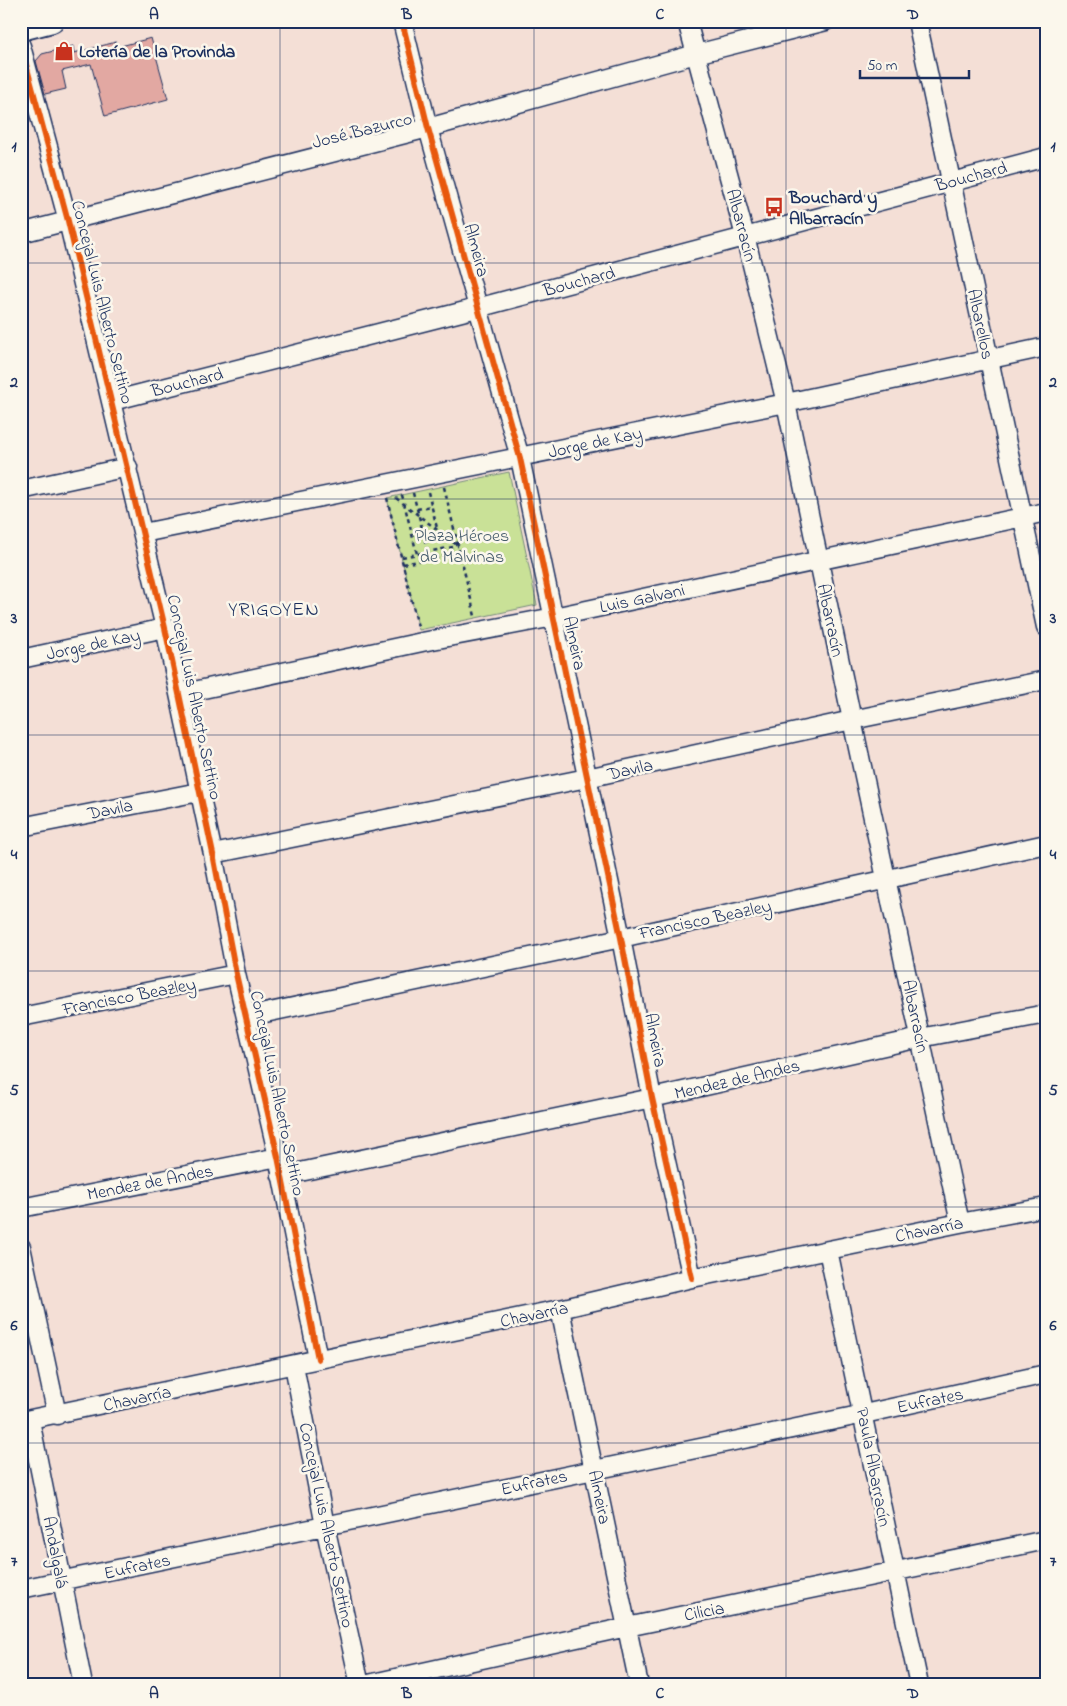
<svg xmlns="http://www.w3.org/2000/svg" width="1067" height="1706" viewBox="0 0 1067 1706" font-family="'Indie Flower',sans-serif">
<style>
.green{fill:#c9e197;stroke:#72887a}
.building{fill:#e2a8a2;stroke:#1b2f5e}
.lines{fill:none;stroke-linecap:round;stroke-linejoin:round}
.minor-casing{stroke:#1b2f5e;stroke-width:21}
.major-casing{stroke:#1b2f5e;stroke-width:26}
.path{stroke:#1b2f5e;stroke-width:2.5;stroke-dasharray:4 4;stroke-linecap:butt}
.minor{stroke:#fbf7ec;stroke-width:18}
.major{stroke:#fbf7ec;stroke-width:22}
.cycleway-casing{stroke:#fbf7ec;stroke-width:9}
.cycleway{stroke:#e8590c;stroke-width:6}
.grid{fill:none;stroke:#1b2f5e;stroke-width:1;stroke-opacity:0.55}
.labels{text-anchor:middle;stroke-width:5;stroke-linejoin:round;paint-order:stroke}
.poi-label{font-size:18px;font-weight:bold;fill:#1b2f5e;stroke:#fbf7ec;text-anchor:start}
.street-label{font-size:18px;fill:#1b2f5e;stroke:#fbf7ec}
.park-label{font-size:18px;fill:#465c6c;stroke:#fbf7ec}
.quarter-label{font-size:20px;letter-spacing:1px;fill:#1b2f5e;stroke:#fbf7ec}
.neatline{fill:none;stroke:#1b2f5e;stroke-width:2}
.grid-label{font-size:16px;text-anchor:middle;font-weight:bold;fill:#1b2f5e}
</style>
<rect width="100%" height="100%" fill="#f4dfd6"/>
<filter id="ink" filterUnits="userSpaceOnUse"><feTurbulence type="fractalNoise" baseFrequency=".02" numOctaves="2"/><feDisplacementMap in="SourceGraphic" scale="10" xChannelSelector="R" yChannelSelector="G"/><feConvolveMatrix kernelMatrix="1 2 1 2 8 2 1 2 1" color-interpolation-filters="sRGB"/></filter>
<g filter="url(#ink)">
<path class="green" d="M509 472 537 605 419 630 387 498Z"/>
<path class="building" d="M151 38 168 99 105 116 91 64 62 71 66 89 45 94 36 61 42 54 73 46 74 53 116 42 117 47Z"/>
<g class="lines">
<defs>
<path id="minor" d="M402 21 428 128 520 458 621 938 652 1098 692 1278
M687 21 745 236 786 403 852 720 960 1223
M917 21 1046 627
M21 46 68 221 165 628 213 854 236 974 278 1157 318 1359
M21 233 428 128 696 54 826 21
M112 401 477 308 1046 157
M21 490 128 467
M143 533 786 403 1046 347
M21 659 165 628
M180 694 422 642 554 617 1046 512
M21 827 199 792
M213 854 587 778 852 720 1046 680
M21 1017 236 974
M246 1017 621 938 1046 844
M281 1176 652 1098 920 1038 1046 1014
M21 1208 278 1157
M21 1247 57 1415
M828 1250 919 1685
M560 1309 639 1685
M294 1365 325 1526 360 1685
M30 1420 83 1685
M21 1421 560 1309 692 1278 960 1223 1046 1207
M21 1589 864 1414 1046 1374
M364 1685 627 1627 1046 1540"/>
<path id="major" d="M21 29 52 21"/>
</defs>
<use href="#minor" class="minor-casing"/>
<use href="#major" class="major-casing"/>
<path class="path" d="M444 487 475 616
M428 492 437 528
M413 493 428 552
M402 495 417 554
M387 498 418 627
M396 498 457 545
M417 509 431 506
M402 557 458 546
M403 564 460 553"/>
<use href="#minor" class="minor"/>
<use href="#major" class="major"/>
<defs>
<path id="cycleway" d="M402 21 428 128 520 458 621 938 652 1098 692 1278
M21 46 68 221 165 628 213 854 236 974 278 1157 318 1359"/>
</defs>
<use href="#cycleway" class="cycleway-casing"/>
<use href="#cycleway" class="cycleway"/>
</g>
</g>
<path class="grid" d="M280 21V1685M534 21V1685M786 21V1685M21 263H1046M21 499H1046M21 735H1046M21 971H1046M21 1207H1046M21 1443H1046"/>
<defs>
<symbol id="shop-bare" viewBox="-9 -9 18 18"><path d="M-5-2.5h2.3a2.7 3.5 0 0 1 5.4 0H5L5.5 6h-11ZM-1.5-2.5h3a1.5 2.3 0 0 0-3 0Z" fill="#c8321e" stroke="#fbf7ec" stroke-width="2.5" paint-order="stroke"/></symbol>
<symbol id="bus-bare" viewBox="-9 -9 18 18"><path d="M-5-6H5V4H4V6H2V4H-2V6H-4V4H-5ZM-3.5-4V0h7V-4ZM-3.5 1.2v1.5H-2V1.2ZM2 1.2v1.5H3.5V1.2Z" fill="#c8321e" stroke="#fbf7ec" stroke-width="2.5" paint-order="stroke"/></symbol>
</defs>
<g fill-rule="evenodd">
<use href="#shop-bare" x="50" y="37" width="28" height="28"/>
<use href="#bus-bare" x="760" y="193" width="28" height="28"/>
</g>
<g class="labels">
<g class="poi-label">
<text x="79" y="57">Lotería de la Provinda</text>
<text x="789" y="203">Bouchard y<tspan x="789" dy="21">Albarracín</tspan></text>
</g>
<g class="street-label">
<text transform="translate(362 130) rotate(-14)" y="6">José Bazurco</text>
<text transform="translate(971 176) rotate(-15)" y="6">Bouchard</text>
<text transform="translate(742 225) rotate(75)" y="6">Albarracín</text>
<text transform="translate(477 250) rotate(75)" y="6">Almeira</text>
<text transform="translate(579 281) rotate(-15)" y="6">Bouchard</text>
<text transform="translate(103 302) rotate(76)" y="6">Concejal Luis Alberto Settino</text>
<text transform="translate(981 324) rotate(78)" y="6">Albarellos</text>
<text transform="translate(187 382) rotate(-14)" y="6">Bouchard</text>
<text transform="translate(595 442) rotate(-12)" y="6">Jorge de Kay</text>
<text transform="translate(642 598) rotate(-12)" y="6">Luis Galvani</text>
<text transform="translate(831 620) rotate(78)" y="6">Albarracín</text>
<text transform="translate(575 643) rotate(78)" y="6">Almeira</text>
<text transform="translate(93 644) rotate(-12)" y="6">Jorge de Kay</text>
<text transform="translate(195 697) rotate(78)" y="6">Concejal Luis Alberto Settino</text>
<text transform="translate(630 769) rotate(-13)" y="6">Davila</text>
<text transform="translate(110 809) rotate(-11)" y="6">Davila</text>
<text transform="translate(705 919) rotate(-12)" y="6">Francisco Beazley</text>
<text transform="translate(129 996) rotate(-11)" y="6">Francisco Beazley</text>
<text transform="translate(916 1016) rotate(78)" y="6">Albarracín</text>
<text transform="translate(656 1040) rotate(79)" y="6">Almeira</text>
<text transform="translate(737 1079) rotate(-13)" y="6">Mendez de Andes</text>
<text transform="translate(278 1093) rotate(78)" y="6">Concejal Luis Alberto Settino</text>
<text transform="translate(150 1182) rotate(-11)" y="6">Mendez de Andes</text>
<text transform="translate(929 1229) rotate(-12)" y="6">Chavarría</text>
<text transform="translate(534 1314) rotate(-12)" y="6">Chavarría</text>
<text transform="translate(137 1398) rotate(-12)" y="6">Chavarría</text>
<text transform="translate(930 1400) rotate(-12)" y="6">Eufrates</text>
<text transform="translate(874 1467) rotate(79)" y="6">Paula Albarracín</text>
<text transform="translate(534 1482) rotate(-12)" y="6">Eufrates</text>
<text transform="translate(600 1497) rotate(78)" y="6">Almeira</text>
<text transform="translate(327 1525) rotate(78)" y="6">Concejal Luis Alberto Settino</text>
<text transform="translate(56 1552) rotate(79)" y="6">Andalgalá</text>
<text transform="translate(137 1566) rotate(-12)" y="6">Eufrates</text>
<text transform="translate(704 1611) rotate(-11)" y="6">Cilicia</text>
</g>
<g class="park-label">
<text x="462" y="541">Plaza Héroes<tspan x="462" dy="21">de Malvinas</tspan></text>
</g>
<g class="quarter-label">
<text x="274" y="615">YRIGOYEN</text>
</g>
</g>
<rect width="1067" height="1706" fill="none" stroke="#fbf7ec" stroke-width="55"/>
<path d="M860 70v8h109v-8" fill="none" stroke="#1b2f5e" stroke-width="2.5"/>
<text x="867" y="70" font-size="15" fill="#1b2f5e" stroke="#fbf7ec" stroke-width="4" paint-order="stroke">50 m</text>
<rect x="28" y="28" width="1012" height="1650" class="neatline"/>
<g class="grid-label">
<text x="154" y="19">A</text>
<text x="407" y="19">B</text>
<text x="660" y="19">C</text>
<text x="913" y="19">D</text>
<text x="14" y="151">1</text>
<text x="1053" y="151">1</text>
<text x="14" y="387">2</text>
<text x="1053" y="387">2</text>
<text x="14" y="623">3</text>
<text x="1053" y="623">3</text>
<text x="14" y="859">4</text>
<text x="1053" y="859">4</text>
<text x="14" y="1095">5</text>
<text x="1053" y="1095">5</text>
<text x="14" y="1330">6</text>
<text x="1053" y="1330">6</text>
<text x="14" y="1566">7</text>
<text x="1053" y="1566">7</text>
<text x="154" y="1698">A</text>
<text x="407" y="1698">B</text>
<text x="660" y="1698">C</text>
<text x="913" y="1698">D</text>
</g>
</svg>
